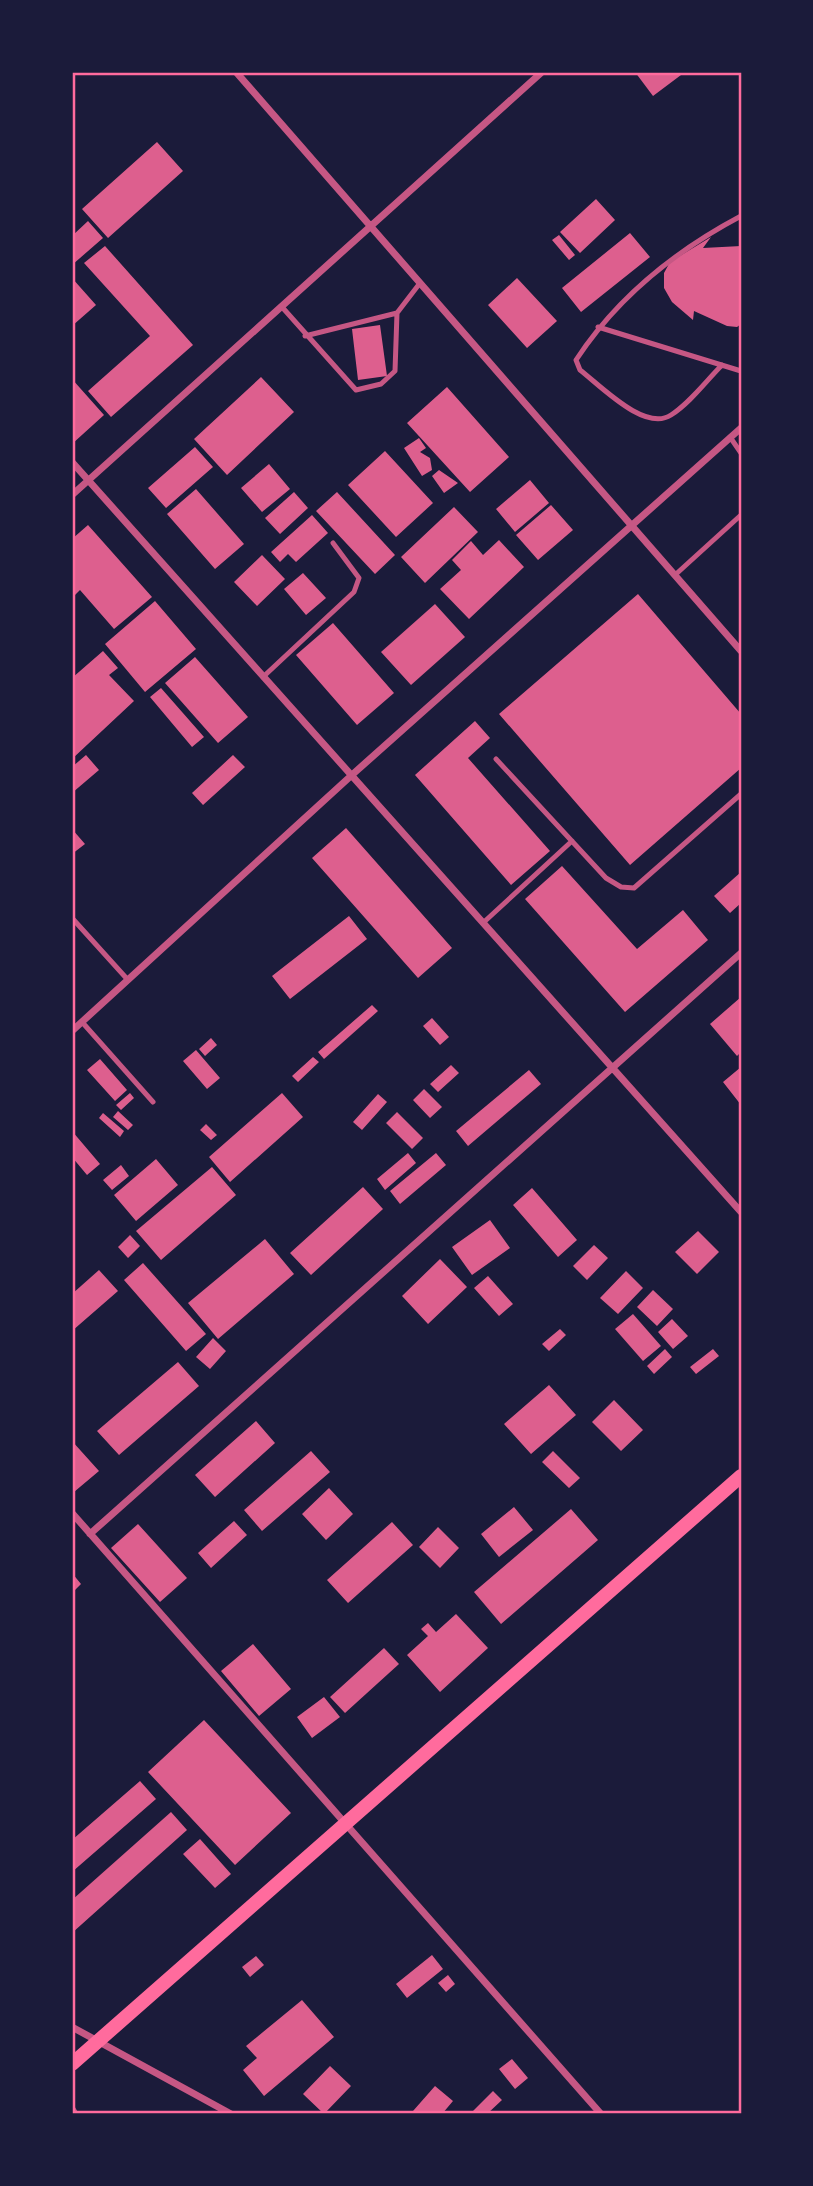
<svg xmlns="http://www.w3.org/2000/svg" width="813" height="2186" viewBox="0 0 813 2186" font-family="'Varela Round',sans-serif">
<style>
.building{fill:#dd5f8e}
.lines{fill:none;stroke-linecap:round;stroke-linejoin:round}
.service{stroke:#c65784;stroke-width:5}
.minor{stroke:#c65784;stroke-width:7}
.secondary{stroke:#ff6b9d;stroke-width:14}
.neatline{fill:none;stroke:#ff6b9d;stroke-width:2.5}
</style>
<rect width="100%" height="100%" fill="#1b1b3a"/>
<path class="building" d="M635 72H685L653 96Z
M157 142 183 171 108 238 82 209Z
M596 199 615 220 580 253 560 232Z
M88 221 103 238 72 265V236Z
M630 233 650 257 581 312 562 288Z
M559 235 575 255 569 260 552 240Z
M711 237 703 248 741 246V324L737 327 727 326 694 311 693 320 672 302 664 288V273L670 262Z
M105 246 193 345 111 417 88 391 150 336 84 263Z
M72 278 96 305 72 326Z
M517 278 557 321 527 348 488 305Z
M380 325 387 376 358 380 352 329Z
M261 377 294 412 227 475 194 439Z
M72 379 104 415 72 444Z
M447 387 509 457 470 492 407 423Z
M419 438 426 448 420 452 430 458 432 470 422 476 404 448Z
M195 447 213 467 166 508 148 488Z
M385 451 433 503 396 537 348 485Z
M269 464 290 489 262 512 241 488Z
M439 470 458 483 444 493 432 476Z
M530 480 549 503 515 532 496 509Z
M196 489 244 544 215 569 167 514Z
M294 492 308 508 280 534 265 518Z
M337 492 395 555 375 574 316 511Z
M551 505 573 530 538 560 516 535Z
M454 507 478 532 425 583 401 557Z
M312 515 328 533 296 562 288 554 280 562 271 552Z
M88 525 152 597 114 629 80 590 72 598V539Z
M499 540 524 567 469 619 440 589 461 570 452 560 471 541 483 555Z
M262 555 285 579 257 606 234 582Z
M303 573 326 598 306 615 284 589Z
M638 594 741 714V768L630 865 499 714Z
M155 601 196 649 145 692 105 644Z
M435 604 465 637 411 685 381 652Z
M333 623 394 693 357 725 296 655Z
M103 651 118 668 109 675 134 701 72 759V678Z
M195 657 248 717 218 743 165 683Z
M161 688 204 737 192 747 150 697Z
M475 721 490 738 468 758 550 851 511 885 415 775Z
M86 755 99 770 72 793V767Z
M233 755 245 767 203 805 192 793Z
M346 828 452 948 418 978 312 858Z
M72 829 85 844 72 854Z
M562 866 637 949 683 910 708 940 625 1012 525 899Z
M741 872V903L730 913 714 896Z
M349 916 367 939 290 999 272 976Z
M741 997V1052L737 1056 710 1024Z
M372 1005 378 1011 324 1059 318 1052Z
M432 1018 449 1037 440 1045 423 1026Z
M211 1038 217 1045 205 1056 199 1049Z
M196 1050 220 1078 207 1089 183 1061Z
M313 1057 319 1062 298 1082 292 1076Z
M100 1059 127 1090 115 1101 87 1070Z
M451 1065 459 1073 438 1092 430 1084Z
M741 1067V1105L723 1082Z
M529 1070 541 1084 468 1146 456 1131Z
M424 1089 442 1107 430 1118 413 1100Z
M130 1093 134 1098 121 1110 116 1105Z
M282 1093 303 1117 230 1182 209 1157Z
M378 1094 387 1102 362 1130 353 1122Z
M118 1111 133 1125 128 1130 113 1117Z
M397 1112 423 1138 412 1149 386 1123Z
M103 1113 124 1131 120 1137 99 1118Z
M206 1124 217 1135 211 1140 200 1130Z
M72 1131 100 1164 87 1175 72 1157Z
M408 1153 416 1163 385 1190 377 1179Z
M436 1153 446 1165 400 1204 390 1191Z
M156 1159 178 1185 136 1221 114 1195Z
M121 1165 129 1176 112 1190 103 1180Z
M212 1167 236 1195 161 1260 136 1231Z
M363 1187 383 1209 311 1275 290 1253Z
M532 1188 577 1240 558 1257 513 1205Z
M490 1220 510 1248 472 1275 452 1247Z
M698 1231 719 1252 697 1274 675 1252Z
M130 1235 140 1246 128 1258 118 1247Z
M265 1239 294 1274 218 1339 188 1303Z
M594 1245 608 1258 587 1280 573 1266Z
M440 1259 467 1287 428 1324 402 1296Z
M143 1263 206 1334 186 1351 124 1280Z
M99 1270 118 1291 72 1331V1294Z
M626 1271 643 1288 618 1314 600 1298Z
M488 1276 513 1304 499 1316 474 1288Z
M653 1290 673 1309 657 1326 637 1307Z
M633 1314 661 1346 643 1361 615 1329Z
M672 1319 688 1336 673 1349 658 1332Z
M560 1329 566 1335 549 1351 542 1344Z
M213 1338 226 1351 210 1369 196 1357Z
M665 1349 672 1357 654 1374 647 1366Z
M713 1349 719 1356 696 1374 690 1367Z
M178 1362 199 1386 119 1455 97 1431Z
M549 1385 576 1415 531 1454 504 1424Z
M614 1400 643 1430 621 1451 592 1422Z
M256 1421 275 1443 215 1497 195 1475Z
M72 1441 99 1471 74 1492 72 1489Z
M311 1451 330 1472 262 1531 244 1510Z
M553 1451 580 1478 569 1488 542 1462Z
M329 1488 353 1514 326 1540 302 1514Z
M514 1507 533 1530 499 1557 481 1534Z
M571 1509 598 1540 501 1624 474 1592Z
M234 1521 247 1535 211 1568 198 1553Z
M392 1522 413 1545 348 1603 327 1580Z
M138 1524 187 1578 160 1602 111 1548Z
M438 1527 459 1548 440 1568 419 1547Z
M72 1573 81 1584 72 1593Z
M456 1614 488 1648 440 1692 407 1655 428 1636 421 1629 428 1623 436 1632Z
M253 1644 291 1689 259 1716 221 1671Z
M384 1648 399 1664 345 1713 330 1697Z
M324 1697 340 1717 312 1738 297 1717Z
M204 1720 291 1813 235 1865 148 1772Z
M140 1781 156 1799 72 1872V1840Z
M171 1812 187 1830 72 1933V1900Z
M200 1839 231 1874 215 1888 183 1854Z
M432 1955 443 1969 407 1998 396 1984Z
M256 1956 264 1965 250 1977 242 1967Z
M448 1975 455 1984 446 1992 438 1983Z
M302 2000 334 2037 264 2096 243 2070 257 2058 246 2046Z
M512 2059 528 2078 515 2089 499 2069Z
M330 2066 351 2086 324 2114 303 2094Z
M435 2086 453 2101 442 2114H417L413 2111Z
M493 2091 502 2100 487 2114H470Z"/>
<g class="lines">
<path class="service" d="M282 307 356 390 381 384 395 371 397 313 420 283
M598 327 741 371
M305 336 397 313
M722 365C706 381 690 403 671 415 645 432 602 387 580 370L576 360C618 296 675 251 741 216
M730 437 741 453
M675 575 741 515
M263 677 354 592 359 578 333 543
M496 759 606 878 621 887 634 888 741 794
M72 918 128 980
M484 922 572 841
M82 1022 153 1102"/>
<path class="minor" d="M236 72 741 651
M72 462 741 1212
M72 495 542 72
M72 1031 353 774 741 428
M72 1513 601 2114
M90 1534 741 953
M72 2027 231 2114
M72 2109 75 2114"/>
<path class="secondary" d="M72 2064 741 1476"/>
</g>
<rect width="813" height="2186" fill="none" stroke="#1b1b3a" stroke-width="147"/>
<rect x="74" y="74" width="666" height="2038" class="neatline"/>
</svg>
